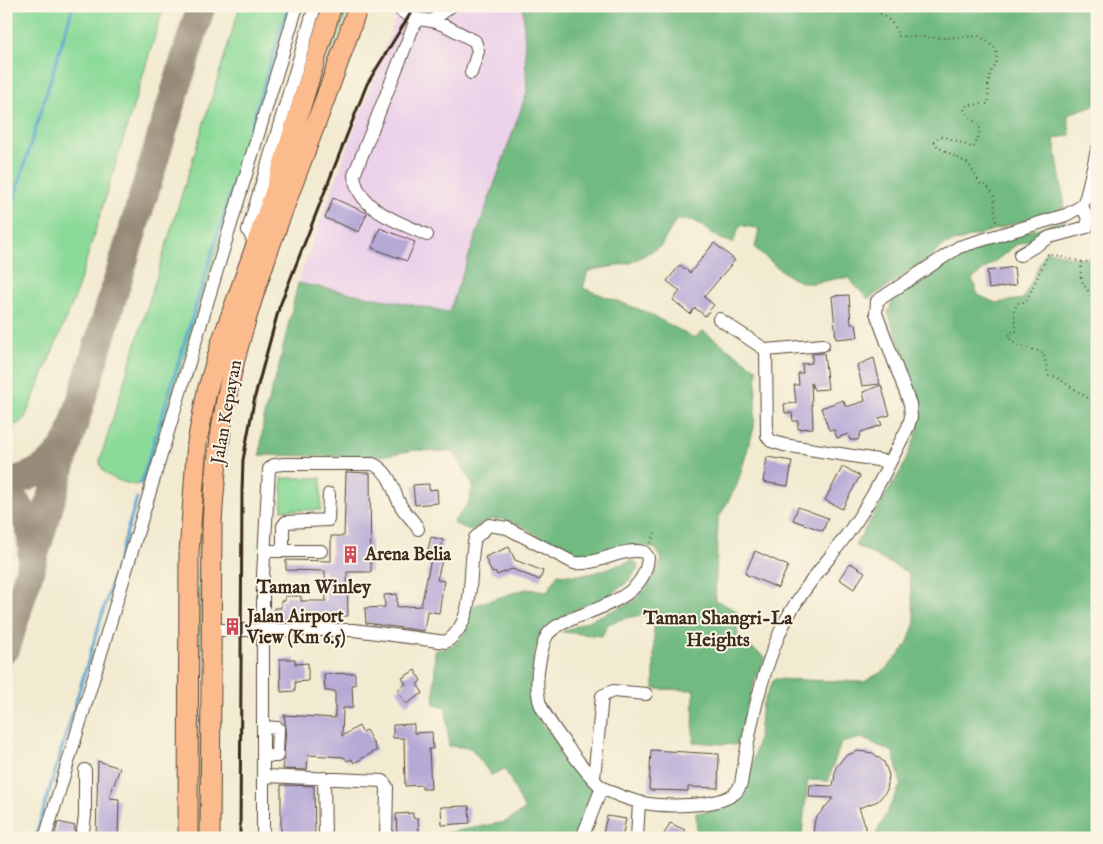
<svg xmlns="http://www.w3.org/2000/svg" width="1103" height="844" viewBox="0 0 1103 844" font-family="'IM FELL English',serif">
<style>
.built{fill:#ecd1ea}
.green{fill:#8cda99;stroke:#64825c}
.forest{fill:#71ba81;stroke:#567250}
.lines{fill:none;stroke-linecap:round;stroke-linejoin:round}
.stream{stroke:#58a4d1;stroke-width:3}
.taxiway{stroke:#968a78;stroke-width:29}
.building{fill:#b5a9d6}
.minor-casing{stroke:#564739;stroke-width:14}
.highway-casing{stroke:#564739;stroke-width:21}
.path{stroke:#564739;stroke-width:2;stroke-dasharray:1 4;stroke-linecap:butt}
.minor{stroke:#fff;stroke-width:12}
.highway{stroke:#fbbb8d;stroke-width:19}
.rail{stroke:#3b2a1e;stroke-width:3}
.labels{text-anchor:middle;stroke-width:4;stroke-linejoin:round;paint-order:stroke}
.street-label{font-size:18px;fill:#3b2a1e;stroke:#fcf5e5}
.poi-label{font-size:18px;font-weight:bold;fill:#3b2a1e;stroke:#fcf5e5;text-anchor:start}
.neighbourhood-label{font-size:19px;font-weight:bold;fill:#3b2a1e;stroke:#fcf5e5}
</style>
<rect width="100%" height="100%" fill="#fcf5e5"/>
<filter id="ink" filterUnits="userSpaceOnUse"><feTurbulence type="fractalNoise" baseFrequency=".02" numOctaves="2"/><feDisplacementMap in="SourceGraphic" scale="10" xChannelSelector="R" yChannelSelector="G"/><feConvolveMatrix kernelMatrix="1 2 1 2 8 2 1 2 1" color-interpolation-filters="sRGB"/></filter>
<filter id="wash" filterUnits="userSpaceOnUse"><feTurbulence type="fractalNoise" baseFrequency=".0096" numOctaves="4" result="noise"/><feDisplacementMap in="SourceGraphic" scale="20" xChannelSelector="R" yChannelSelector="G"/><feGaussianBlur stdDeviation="1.12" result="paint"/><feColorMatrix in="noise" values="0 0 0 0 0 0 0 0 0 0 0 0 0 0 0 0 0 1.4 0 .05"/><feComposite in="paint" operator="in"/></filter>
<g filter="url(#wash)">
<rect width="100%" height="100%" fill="#f2ebd1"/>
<path class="built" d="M400 6H523L527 92 449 313 298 283Z"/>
<path class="green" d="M6 6H164L75 297 24 420 6 431Z
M240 6H292L146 481 135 485C122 482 100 477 100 460Z
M343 6H349L311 113Z
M222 373 206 469 201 548 202 838H198C199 776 200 714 199 652 198 558 195 464 222 373Z
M282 478H321V510H282Z"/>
<path class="forest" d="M523 6H1097V104L1068 114 1070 135 1054 139 1065 208 944 245 922 264 868 299 848 278C835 277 815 285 806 283 786 279 770 260 755 248L759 229 740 225 733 243 721 239 693 220H676L661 246 630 263 588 271 583 288 646 312 694 338 703 331 757 369 754 428 737 485 718 519 715 600 737 611 738 639 765 657 755 680 736 745 693 742 694 690 654 689V616C637 614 624 618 608 624L602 636 562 632 633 602 648 586 662 560 656 549C625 537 601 562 570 553 536 543 506 498 472 531L453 523 469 502 473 485 454 452 415 450 375 457 260 455 264 415 278 370 298 283 449 312 527 92Z
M1097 180V249L1090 207Z
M1065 220 1067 228 1016 245 972 279 978 295 996 303 1023 299 1046 251 1082 259 1097 257V838H874L901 784 893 752 861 738 841 743 828 781 808 780 802 832 805 838H697L696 813 724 808 741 799 749 781 759 734 762 705 774 679 864 682 885 670 907 645 915 622 909 573 855 545 902 469 917 433 920 411 915 388 888 313 893 300 929 276 950 258 964 251Z
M633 561 637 563 638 568C607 619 537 594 532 671 530 688 529 704 538 719L594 787 575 838H440V834L505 822 525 810 505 769 491 775 471 748 449 746 446 707 434 704 435 650C462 649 468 629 472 606L526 589 548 591 558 574C593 579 601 568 633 561Z"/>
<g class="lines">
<path class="stream" d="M6 225 73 6
M141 484 288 6
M35 838 137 498"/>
<path class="taxiway" d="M6 482C31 478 53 467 65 445
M6 492C24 509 34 529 32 554
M6 648 201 6"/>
</g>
<g id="blocks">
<path class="building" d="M333 198 367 213 359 232 325 218Z
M380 228 415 242 407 261 372 248Z
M714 243 735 260 704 297 714 305 705 316 695 308 690 314 673 300 680 291 667 281 680 265 690 273Z
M1014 267 1016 285 989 289 987 271Z
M849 295 851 324H856L858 337 836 339 832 296Z
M824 353 828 389 814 390 811 383 813 428 798 429V421H793L792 413H785L784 404 796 403 794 385H799L798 373H803L802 364 812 363V354Z
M874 358 880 384 862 386 857 365Z
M881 385 890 415 879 418 882 425 861 432 858 440H850L848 434 837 438 834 430H829L821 408 843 400 846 407 865 401 863 392Z
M767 457 792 461 788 486 763 482Z
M843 466 860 476 842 509 825 500Z
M346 472 370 473 371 572H347L348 616 313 617V622H275L274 608H281V601H285V596H301V601H326L325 571 286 570V560L331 561V536H344Z
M429 484V490L437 489 438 503 415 505 413 485Z
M798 507 828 518 823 531 793 520Z
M431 537 443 540 439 559 442 560 437 580 444 581 439 613 427 611 424 631 366 623 365 608 385 607 384 595 397 594V607L421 606 432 554 427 553Z
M509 547 515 560 543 571 540 580 512 569 497 575 496 572 492 573 485 557Z
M755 551 788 566 778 588 745 574Z
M850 563 865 572 854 589 839 579Z
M280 659H295V664L308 663V681L295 682V691L281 692Z
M415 670 421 681 417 684 423 693 406 704 397 690 406 684 402 678Z
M355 673V685H352L353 708H343L342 736 359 726 362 732 366 730 377 750 354 763 352 759 347 761 344 757 308 755 307 770 283 769 286 728 284 715 335 718V691H325L324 674Z
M414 724V733L432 732 433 749H429L431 789H422V785L405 786 404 738H393V725Z
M651 750 719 754 718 788 688 787V791L649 790Z
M858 751 873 753 884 762 889 775 887 790 878 801 859 808 866 827 864 838H815L813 833 815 819 833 798 809 797 810 785 833 786 836 767 845 756Z
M98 761 120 768 109 798 119 799 118 838H96Z
M281 785 314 786 315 838H281Z
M469 806 470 823 442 825 441 807Z
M413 813V818H418L419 833 397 834 396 814Z
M607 816 626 819 622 838H602Z
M58 822 75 826 74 838H54Z
M670 823 685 830 681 838H662Z"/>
</g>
</g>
<g filter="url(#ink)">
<use href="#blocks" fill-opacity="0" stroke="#564739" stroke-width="1"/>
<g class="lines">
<defs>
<path id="minor" d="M396 6C411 20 414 18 432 21 446 24 462 35 475 41L478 51 471 73
M416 20 354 175C358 211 400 222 427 235
M432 21 451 6
M255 244 248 230 315 6
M1020 255 1050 237 1087 227 1088 219 1082 206
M719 319 766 350
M823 345 766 350 767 436 771 441 784 445 890 462
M264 551H321
M283 551V526L286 522 328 520 329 494
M212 630H354L446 642C478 621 467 571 475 538L489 525 507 528 574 563C597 566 623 546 644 552L648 557C646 595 604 606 574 618 565 622 554 626 548 634 543 641 542 650 540 659 537 673 536 686 539 700 541 714 591 781 603 788 614 794 627 799 639 802 660 807 718 808 735 793 738 791 739 787 741 784 749 730 759 680 781 630 798 593 825 565 848 533 872 501 890 462 908 427L911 417 910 404 876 313 877 301 959 247 1066 215 1082 206 1086 197 1097 150
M263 727 278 728 277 756H264
M264 776 383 781 387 787 386 838
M324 778 325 838
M594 778 602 696 613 691 646 694
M45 838 297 6
M82 838 85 816V770
M263 838V575L269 469 274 465 284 464H373C392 473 392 490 401 506 406 515 414 520 418 529
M582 838 602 787
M637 838 639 802"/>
<path id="highway" d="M188 838 189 553 197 442 207 391 222 340 274 194 332 6
M210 838 212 523C215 472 220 422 232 372 262 247 318 129 358 6"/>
</defs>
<use href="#minor" class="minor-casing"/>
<use href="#highway" class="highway-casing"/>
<path class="path" d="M867 6C880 14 895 20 898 36L944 38 980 36 996 49C999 68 991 65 989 80 987 87 990 96 988 104L968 105 964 109 969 117 980 125 979 136 973 148 955 140 940 136 934 142 938 147 969 164 981 185H986L994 195 996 224
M1097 261 1083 262 1048 254 1026 302 1017 303 1014 311 1016 332H1010L1009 338 1015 344 1044 353 1048 375 1056 377 1097 404
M1082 262C1078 279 1083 288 1097 298
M651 543 655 533"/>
<use href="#minor" class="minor"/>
<use href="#highway" class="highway"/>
<path class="rail" d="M240 838 242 491 243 460 255 396 279 308 367 84 415 6"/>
</g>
</g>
<defs>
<symbol id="building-bare" viewBox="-9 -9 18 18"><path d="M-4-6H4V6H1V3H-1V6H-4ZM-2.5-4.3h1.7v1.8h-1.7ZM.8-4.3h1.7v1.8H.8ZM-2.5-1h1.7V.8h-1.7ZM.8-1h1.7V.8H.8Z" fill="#d1495b" stroke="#fcf5e5" stroke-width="2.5" paint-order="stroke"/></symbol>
</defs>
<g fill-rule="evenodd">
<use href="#building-bare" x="338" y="542" width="25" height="25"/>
<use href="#building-bare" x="220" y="614" width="25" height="25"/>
</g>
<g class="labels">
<g class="street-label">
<text transform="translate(226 412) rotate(-80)" y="6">Jalan Kepayan</text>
</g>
<g class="poi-label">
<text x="365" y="560">Arena Belia</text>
<text x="247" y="622">Jalan Airport<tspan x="247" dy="21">View (Km 6.5)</tspan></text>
</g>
<g class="neighbourhood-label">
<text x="314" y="593">Taman Winley</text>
<text x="718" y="624">Taman Shangri-La<tspan x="718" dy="22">Heights</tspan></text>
</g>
</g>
<rect width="1103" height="844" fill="none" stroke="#fcf5e5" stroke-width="25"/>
</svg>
